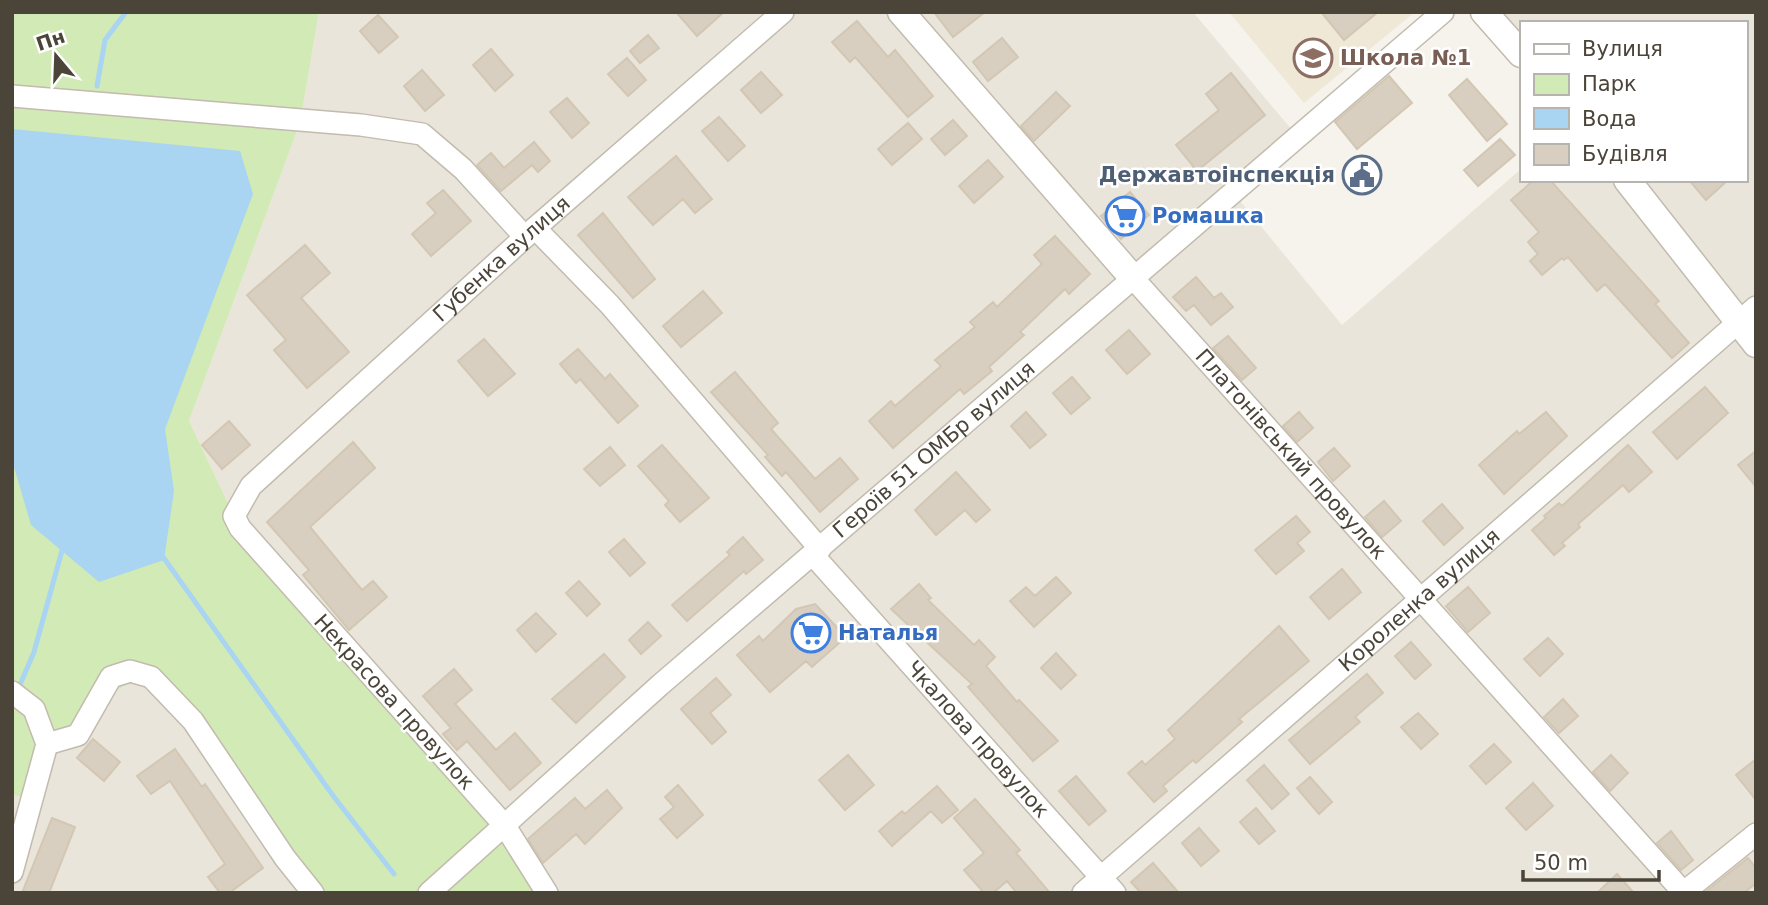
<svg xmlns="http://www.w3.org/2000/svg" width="1768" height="905" viewBox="0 0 1768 905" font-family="'DejaVu Sans',sans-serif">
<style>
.residential{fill:#eae5da}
.education{fill:#efe8d6}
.green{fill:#d2eab5}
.water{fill:#a9d4f2}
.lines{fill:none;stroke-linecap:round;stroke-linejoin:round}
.stream{stroke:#a9d4f2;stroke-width:5}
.building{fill:#d8cfc1;stroke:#d3c7b4;stroke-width:2}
.minor-casing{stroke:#c2bbae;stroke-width:24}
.tertiary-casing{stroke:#c2bbae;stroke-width:29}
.minor{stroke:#fff;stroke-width:21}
.tertiary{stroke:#fff;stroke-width:26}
.labels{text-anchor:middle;stroke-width:5;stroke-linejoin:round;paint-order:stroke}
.education-label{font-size:21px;font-weight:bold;fill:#785e54;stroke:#fff;text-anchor:start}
.service-label{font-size:21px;font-weight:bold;fill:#4e5e75;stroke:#fff;text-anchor:end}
.shop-label{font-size:21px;font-weight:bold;fill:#366cbe;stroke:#fff;text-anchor:start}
.street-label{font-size:21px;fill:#4b4439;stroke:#fff}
</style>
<rect width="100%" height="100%" fill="#f6f3ec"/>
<path class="residential" d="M319 12H1193L1297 136 1232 191 1342 325 1521 169V180H1745V23H1521V54L1484 12H1756V893H547L234 516 189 421 300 123Z
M146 669 318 893H12V795L33 798 47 744Z"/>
<path class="education" d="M1229 12H1415L1304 103Z"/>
<path class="green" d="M12 12H319L300 123 189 421 234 516 547 893H318L146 669 47 744 33 799 12 795Z"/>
<path class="water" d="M12 129 240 151 253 194 165 429 174 491 164 560 99 582 31 525 12 460Z"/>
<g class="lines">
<path class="stream" d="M97 86 105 40 126 12
M161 554 334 797 394 874
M19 687 34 652 63 547"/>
</g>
<path class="building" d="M676 12H724L697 36Z
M934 12H985L953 37Z
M1321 12H1378L1344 40Z
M378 15 398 37 379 53 360 31Z
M857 21 888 57 895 50 933 96 908 117 855 57 850 62 832 42Z
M648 35 659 48 640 63 630 51Z
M1002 38 1018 57 988 81 973 62Z
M491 49 513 75 495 91 473 65Z
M627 58 646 80 628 96 608 74Z
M422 70 444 95 425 111 404 86Z
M761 72 782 95 761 113 741 90Z
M1231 73 1265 115 1197 171 1176 145 1219 110 1206 94Z
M1389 76 1412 103 1357 149 1335 122Z
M1467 79 1507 124 1487 141 1449 95Z
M1056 92 1070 106 1034 141 1021 126Z
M567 98 589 123 572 138 550 112Z
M719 117 745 146 728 161 702 131Z
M953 120 967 136 945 155 931 139Z
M908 123 922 139 892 165 878 149Z
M1500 139 1515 155 1478 186 1464 170Z
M534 142 550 161 538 172 532 165 501 191 477 165 491 153 504 168Z
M676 156 712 199 695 213 683 199 653 225 628 197Z
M988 160 1003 177 974 203 959 186Z
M1534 180H1550L1659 301 1655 304 1689 343 1672 358 1605 284 1597 291 1568 257 1564 260 1562 258 1542 275 1530 261 1538 254 1528 242 1539 232 1511 200Z
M1689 180H1728L1706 200Z
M443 190 471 221 431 256 412 234 436 213 427 203Z
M1130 192 1149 215 1121 239 1101 216Z
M603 213 655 279 633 298 578 235Z
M1055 236 1090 274 1069 294 1065 289 1020 332 1024 335 989 367 992 371 964 394 960 389 893 448 869 421 891 401 895 406 941 366 935 360 975 327 970 322 993 302 997 307 1042 264 1034 255Z
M305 245 330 273 301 298 349 352 307 388 274 350 286 340 247 295Z
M1196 277 1214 298 1221 293 1233 307 1211 325 1194 305 1186 311 1173 297Z
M703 291 722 313 681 347 663 326Z
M1129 330 1150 354 1127 374 1106 350Z
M1228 336 1256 368 1242 380 1213 348Z
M484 339 515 374 488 396 458 361Z
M578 349 605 379 610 374 638 406 618 423 580 379 576 383 560 364Z
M735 372 778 423 771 429 815 479 840 458 858 479 820 512 786 472 782 476 765 457 768 455 711 392Z
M1072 377 1090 398 1071 414 1053 393Z
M1705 387 1728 413 1677 459 1653 432Z
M1026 412 1046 435 1030 448 1011 426Z
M1299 412 1313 428 1297 442 1283 426Z
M1546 412 1567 436 1504 494 1479 465 1517 431 1519 434Z
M229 421 250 445 222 469 202 445Z
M353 442 375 468 310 527 362 590 373 581 387 597 349 630 303 575 309 570 267 522Z
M662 445 709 498 680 522 665 505 669 501 638 466Z
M1628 445 1652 472 1629 492 1623 485 1578 524 1580 527 1562 543 1565 546 1554 555 1532 530 1546 518 1544 516 1559 503 1562 506Z
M610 447 625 465 600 486 584 469Z
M1334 448 1350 466 1333 481 1318 462Z
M1756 451V487L1738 465Z
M956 472 990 510 976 522 965 510 936 535 915 510Z
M1384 501 1401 521 1382 537 1365 517Z
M1442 504 1463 528 1444 545 1423 521Z
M1296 516 1310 532 1297 543 1304 551 1276 574 1255 550Z
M743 537 763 560 746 574 744 571 687 621 672 605 730 555 727 552Z
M624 539 645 563 630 576 609 552Z
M1342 569 1361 592 1329 619 1310 597Z
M1056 577 1071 593 1034 627 1010 601 1026 587 1035 596Z
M579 581 600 604 587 616 566 593Z
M919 584 931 598 928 600 974 645 979 640 995 657 986 666 1017 702 1019 700 1058 741 1033 761 968 687 972 684 891 609Z
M1468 587 1490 613 1468 632 1446 606Z
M815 604 846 637 812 667 806 661 770 692 737 655 759 636 763 641 796 609Z
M536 613 556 634 536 652 517 630Z
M648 622 661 636 641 654 629 640Z
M1279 626 1309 661 1239 719 1242 722 1196 763 1193 760 1163 786 1167 791 1154 802 1128 773 1142 761 1145 765 1175 739 1168 730Z
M1548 638 1563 654 1540 676 1524 659Z
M1411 642 1431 665 1415 679 1395 656Z
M1056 653 1076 675 1061 689 1041 668Z
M604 654 625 677 576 723 552 699Z
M454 669 472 690 455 704 496 750 515 733 541 763 510 790 467 741 457 750 443 734 451 728 423 696Z
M1367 674 1383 693 1355 717 1360 722 1310 764 1289 740Z
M716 678 731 695 710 713 726 732 712 744 681 709Z
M1563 699 1578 716 1559 733 1544 717Z
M1418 713 1438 734 1421 749 1401 727Z
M93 739 120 762 104 781 77 758Z
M1494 744 1511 762 1486 784 1470 766Z
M175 749 202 787 205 784 263 868 229 893H220L208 877 225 864 170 781 151 794 137 776Z
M848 755 874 785 845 810 819 780Z
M1611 755 1628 773 1610 791 1593 772Z
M1756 759V800L1736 775Z
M1264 765 1289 794 1272 809 1247 780Z
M1076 776 1106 811 1089 825 1059 791Z
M1310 777 1332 802 1319 814 1297 788Z
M1533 783 1553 806 1526 830 1506 808Z
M678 785 703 815 677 838 660 819 674 807 665 797Z
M937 786 958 810 942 823 931 811 892 846 879 831 902 811 905 814Z
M607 790 622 808 585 844 576 834 543 863 528 839 575 798 585 809Z
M975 799 1020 850 1016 853 1050 893H1017L1007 881 993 893H984L964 870 984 853 954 818Z
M1256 808 1275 831 1259 844 1240 822Z
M52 818 75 827 49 893H22Z
M1199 828 1219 851 1201 866 1182 843Z
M1671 831 1693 860 1681 870 1657 843Z
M1748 858 1756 868V883L1744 893H1704Z
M1153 863 1179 893H1141L1131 882Z
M1617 874 1634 893H1597Z"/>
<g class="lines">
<defs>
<g id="minor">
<path d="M12 96 361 125 422 134 463 169 525 237"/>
<path d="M535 228 610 305 820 549"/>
<path id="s1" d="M1132 277 1684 893"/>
<path id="s2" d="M813 555 1115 893"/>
<path d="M12 692 34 709 47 744 12 872"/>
<path d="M47 744 78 735 111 677 130 671 151 677 193 721 285 858 313 893"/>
<path id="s3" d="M429 893 660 685 1443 12"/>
<path id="s4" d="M547 893 505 826 240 528 234 516 251 486 535 228 783 12"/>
<path id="s5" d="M1083 893 1756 307"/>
<path d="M1683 893 1756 834"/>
</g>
<path id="tertiary" d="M901 12 1132 277
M1484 12 1521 54
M1627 180 1756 344"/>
</defs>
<use href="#minor" class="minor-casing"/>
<use href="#tertiary" class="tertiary-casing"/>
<use href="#minor" class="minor"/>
<use href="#tertiary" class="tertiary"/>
</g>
<defs>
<symbol id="school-ring" viewBox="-11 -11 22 22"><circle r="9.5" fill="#fff" stroke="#8d6e63" stroke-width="1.5"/><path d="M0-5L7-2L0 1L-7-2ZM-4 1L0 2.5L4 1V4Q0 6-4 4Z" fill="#8d6e63"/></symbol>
<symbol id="civic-ring" viewBox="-11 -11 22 22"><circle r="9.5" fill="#fff" stroke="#5c6f8a" stroke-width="1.5"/><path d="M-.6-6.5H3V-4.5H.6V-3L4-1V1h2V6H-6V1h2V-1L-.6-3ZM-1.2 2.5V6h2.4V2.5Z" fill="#5c6f8a"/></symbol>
<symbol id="supermarket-ring" viewBox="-11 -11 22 22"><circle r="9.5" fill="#fff" stroke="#3f7fe0" stroke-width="1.5"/><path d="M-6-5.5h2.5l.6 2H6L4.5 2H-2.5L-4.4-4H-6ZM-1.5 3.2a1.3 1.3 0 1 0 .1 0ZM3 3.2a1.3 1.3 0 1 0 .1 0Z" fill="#3f7fe0"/></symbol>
</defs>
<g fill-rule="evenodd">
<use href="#school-ring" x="1291" y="36" width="44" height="44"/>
<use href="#civic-ring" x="1340" y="153" width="44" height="44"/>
<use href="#supermarket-ring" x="1103" y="194" width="44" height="44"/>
<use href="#supermarket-ring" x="789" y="611" width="44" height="44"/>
</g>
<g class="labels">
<g class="education-label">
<text x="1340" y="65">Школа №1</text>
</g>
<g class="service-label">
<text x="1335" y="182">Державтоінспекція</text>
</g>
<g class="shop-label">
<text x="1152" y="223">Ромашка</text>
<text x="838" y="640">Наталья</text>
</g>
<g class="street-label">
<text dy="7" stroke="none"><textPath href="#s4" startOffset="864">Губенка вулиця</textPath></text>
<text dy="7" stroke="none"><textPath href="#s3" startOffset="672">Героїв 51 ОМБр вулиця</textPath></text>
<text dy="7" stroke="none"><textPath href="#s1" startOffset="238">Платонівський провулок</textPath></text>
<text dy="7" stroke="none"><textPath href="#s5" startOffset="446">Короленка вулиця</textPath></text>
<text transform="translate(394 702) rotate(48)" y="7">Некрасова провулок</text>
<text dy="7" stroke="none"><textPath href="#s2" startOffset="247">Чкалова провулок</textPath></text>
</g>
</g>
<rect width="1768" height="905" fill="none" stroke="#4b4439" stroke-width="28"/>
<rect x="1520" y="21" width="228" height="161" fill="#ffffff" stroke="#b7b4b0" stroke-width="2"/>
<rect x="1534" y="44" width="35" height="10" fill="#ffffff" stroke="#b7b4b0" stroke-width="2"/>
<text x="1582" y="56" font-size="21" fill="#4b4439">Вулиця</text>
<rect x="1534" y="74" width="35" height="21" fill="#d2eab5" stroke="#b7b4b0" stroke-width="2"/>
<text x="1582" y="91" font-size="21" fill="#4b4439">Парк</text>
<rect x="1534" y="108" width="35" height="21" fill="#a9d4f2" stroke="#b7b4b0" stroke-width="2"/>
<text x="1582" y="126" font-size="21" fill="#4b4439">Вода</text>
<rect x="1534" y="144" width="35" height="21" fill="#d8cfc1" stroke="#b7b4b0" stroke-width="2"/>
<text x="1582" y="161" font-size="21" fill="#4b4439">Будівля</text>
<g transform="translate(56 56) rotate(341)" stroke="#ffffff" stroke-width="5" paint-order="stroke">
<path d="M0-5L12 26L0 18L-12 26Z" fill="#4b4439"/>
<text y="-10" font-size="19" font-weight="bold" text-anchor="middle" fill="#4b4439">Пн</text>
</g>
<path d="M1523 870v10h136v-10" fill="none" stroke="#4b4439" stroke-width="3.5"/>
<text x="1534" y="870" font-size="21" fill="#4b4439" stroke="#ffffff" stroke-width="5" paint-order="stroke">50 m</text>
</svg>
